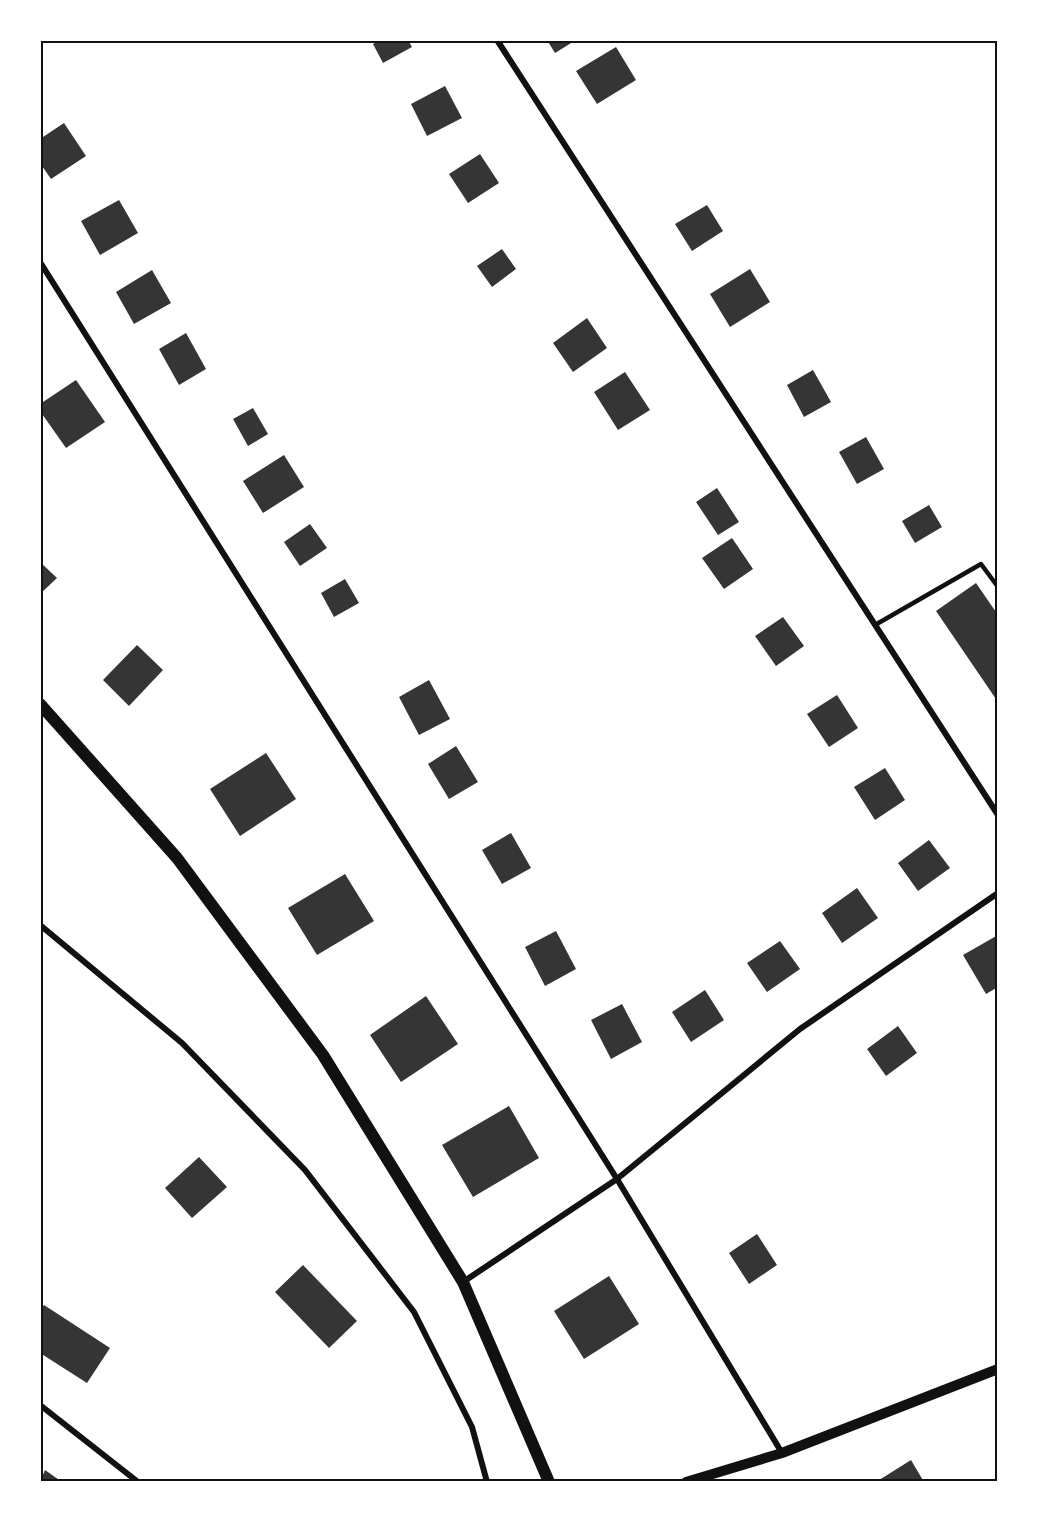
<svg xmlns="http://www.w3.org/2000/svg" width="1038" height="1522" viewBox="0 0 1038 1522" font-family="Ubuntu,sans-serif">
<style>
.building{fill:#353535}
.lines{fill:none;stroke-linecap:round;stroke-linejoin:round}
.service{stroke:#111;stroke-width:4.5}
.minor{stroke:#111;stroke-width:6}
.tertiary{stroke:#111;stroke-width:10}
.secondary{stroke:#111;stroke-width:12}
.neatline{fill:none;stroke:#111;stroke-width:2}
</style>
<rect width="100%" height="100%" fill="#fff"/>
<path class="building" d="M381 40H408L412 47 383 63 373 44Z
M547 40H576L555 53Z
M616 47 636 80 597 104 576 71Z
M445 86 462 118 427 136 411 104Z
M64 123 86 156 51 179 40 163V139Z
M480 154 499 183 468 203 449 174Z
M119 200 138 233 100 255 81 221Z
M707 205 723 231 692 251 675 224Z
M502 249 516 269 492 287 477 266Z
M750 269 770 302 730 327 710 294Z
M152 270 171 303 134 324 116 292Z
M587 318 607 348 573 372 553 343Z
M186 333 206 369 179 385 159 349Z
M813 370 831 402 804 417 787 385Z
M625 372 650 410 618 430 594 392Z
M76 380 105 422 66 448 40 411V404Z
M253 408 268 434 248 446 233 419Z
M866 437 884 469 857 484 839 452Z
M284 455 304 487 263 513 243 481Z
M717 488 739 522 718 535 696 502Z
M929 505 942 527 915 543 902 521Z
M310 524 327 548 300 566 284 542Z
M732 538 753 569 724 589 702 558Z
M40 562 57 578 40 594Z
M345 579 359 603 334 617 321 593Z
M976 583 998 615V702L936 611Z
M783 617 804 646 776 666 755 636Z
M137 645 163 670 129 706 103 680Z
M429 680 450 719 419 735 399 697Z
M837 695 858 728 829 747 807 714Z
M456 746 478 782 449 799 428 764Z
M266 753 296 799 240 836 210 789Z
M885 768 905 800 875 820 854 787Z
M511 833 531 868 502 884 482 850Z
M929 840 950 868 918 891 898 863Z
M345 874 374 921 317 955 288 908Z
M857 888 878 918 842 943 822 913Z
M556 931 576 969 545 986 525 947Z
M998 935V987L986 994 963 955Z
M780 941 800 969 767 992 747 963Z
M705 990 724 1020 691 1042 672 1012Z
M426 996 458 1044 401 1082 370 1035Z
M622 1004 642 1042 611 1059 591 1020Z
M898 1026 917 1053 886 1076 867 1049Z
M509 1106 539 1158 473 1197 442 1145Z
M199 1157 227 1187 192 1218 165 1188Z
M757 1234 777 1265 749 1284 729 1253Z
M303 1265 357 1321 329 1348 275 1292Z
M609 1276 639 1324 584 1359 554 1311Z
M44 1305 110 1348 87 1383 40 1353V1310Z
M911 1460 924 1482H876Z
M45 1470 62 1482H40Z"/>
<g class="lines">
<path class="service" d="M875 625 981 564 998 587"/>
<path class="minor" d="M497 40 998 815
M40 262 617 1179 782 1453
M40 925 182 1043 305 1170 414 1312 472 1427 487 1482
M463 1282 617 1179 800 1029 998 893
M40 1405 138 1482"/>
<path class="tertiary" d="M686 1482 782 1453 998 1369"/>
<path class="secondary" d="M40 704 177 858 323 1055 463 1282 549 1482"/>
</g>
<rect width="1038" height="1522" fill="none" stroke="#ffffff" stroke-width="84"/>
<rect x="42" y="42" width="954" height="1438" class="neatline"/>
</svg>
